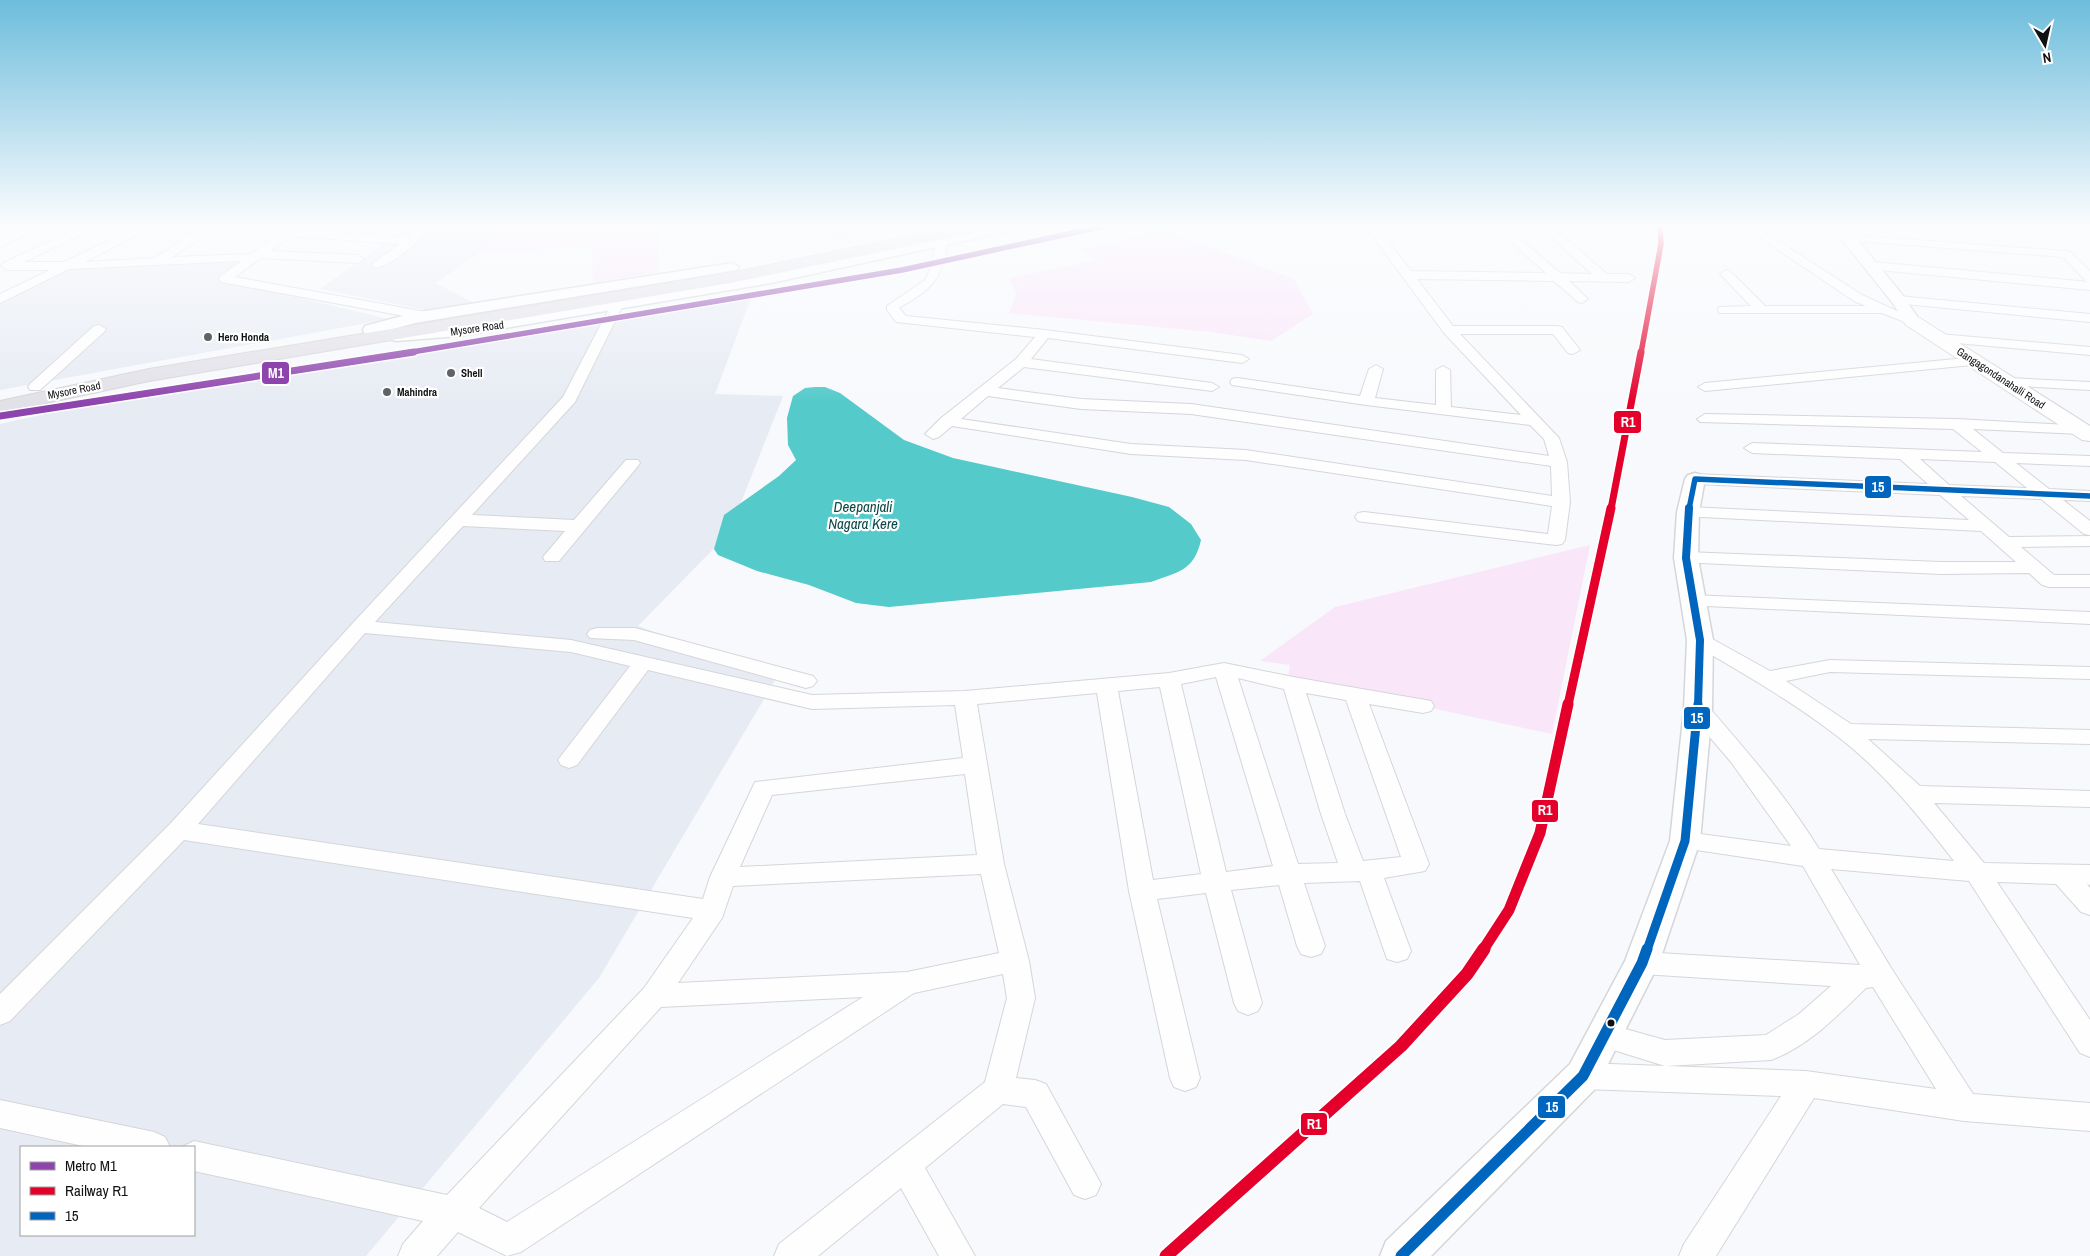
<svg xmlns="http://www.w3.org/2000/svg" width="2090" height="1256" viewBox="0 0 2090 1256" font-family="'Archivo Narrow',sans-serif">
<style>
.built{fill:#e7ebf3;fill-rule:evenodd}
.green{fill:#fae6f9}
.water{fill:#54caca}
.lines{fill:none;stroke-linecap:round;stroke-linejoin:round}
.minor-casing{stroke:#d5d6d9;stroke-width:2}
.tertiary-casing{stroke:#d5d6d9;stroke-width:3}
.secondary-casing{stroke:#d5d6d9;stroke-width:2}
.trunk-casing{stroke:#d5d6d8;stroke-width:2}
.minor{fill:#fefeff;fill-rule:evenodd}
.tertiary{fill:#fefeff;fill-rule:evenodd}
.secondary{fill:#fefeff;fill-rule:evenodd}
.trunk{fill:#e2e1e8;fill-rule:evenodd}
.bus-1-far3-casing{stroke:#fff;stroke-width:9}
.bus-1-far2-casing{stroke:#fff;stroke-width:11}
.bus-1-far1-casing{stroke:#fff;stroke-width:13}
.bus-1-casing{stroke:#fff;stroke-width:15}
.bus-1-far3{stroke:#0065bd;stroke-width:5.5}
.bus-1-far2{stroke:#0065bd;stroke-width:8}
.bus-1-far1{stroke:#0065bd;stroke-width:9}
.bus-1{stroke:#0065bd;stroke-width:11}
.rail-1-far4-casing{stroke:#fff;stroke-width:8}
.rail-1-far3-casing{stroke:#fff;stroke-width:10}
.rail-1-far2-casing{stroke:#fff;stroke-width:12}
.rail-1-far1-casing{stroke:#fff;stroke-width:14}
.rail-1-casing{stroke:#fff;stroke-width:17}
.rail-1-far4{stroke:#e4002b;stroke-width:5.5}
.rail-1-far3{stroke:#e4002b;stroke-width:7}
.rail-1-far2{stroke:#e4002b;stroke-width:9}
.rail-1-far1{stroke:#e4002b;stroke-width:11}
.rail-1{stroke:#e4002b;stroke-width:13}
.metro-1-far1-casing{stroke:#fff;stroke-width:8}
.metro-1-casing{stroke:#fff;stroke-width:10}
.metro-1-far1{stroke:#8e44ad;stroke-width:5.5}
.metro-1{stroke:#8e44ad;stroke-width:7}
.poi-dot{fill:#616265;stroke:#fff;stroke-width:2}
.bus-dot{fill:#101113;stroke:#fff;stroke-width:2}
.labels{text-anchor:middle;stroke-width:4.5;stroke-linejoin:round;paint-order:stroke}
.far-street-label{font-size:11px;fill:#101113;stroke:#fff}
.far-poi-label{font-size:11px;font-weight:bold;fill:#101113;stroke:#fff;text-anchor:start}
.water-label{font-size:15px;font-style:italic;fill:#094948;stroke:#fff}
.line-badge{stroke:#fff;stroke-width:2}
.badge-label{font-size:14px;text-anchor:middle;font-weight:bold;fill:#fff}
</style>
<rect width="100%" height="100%" fill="#f7f9fc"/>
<path class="built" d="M407 227H506L479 253 436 283 474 303 430 311 320 289Z
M830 227H903L831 241Z
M250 258 227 281 389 319 0 390V300L66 267Z
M753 293 715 394 783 396 729 533 638 626 777 677 599 978 366 1256H0V424L63 410ZM21 1147H194V1235H21Z"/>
<path class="green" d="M506 227H658V272L593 283 592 246 479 253Z
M1164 230 1294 279 1313 314 1271 341 1211 332 1009 313 1016 294 1009 278 1098 260 1080 250Z
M1590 545 1552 734 1288 677 1290 665 1260 661 1335 607Z"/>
<path class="water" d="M815 387H825L840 393 904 440 953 458 1132 497 1169 507 1191 524 1201 540C1194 571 1178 572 1151 582L889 607 856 603 809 585 757 571 718 555 714 549 724 515 779 476 796 460 788 445 787 418 793 396 805 388Z"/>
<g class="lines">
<defs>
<path id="minor" d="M24 227H70L65 230 28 234 0 246V239Z
M81 227H96L24 262H64L136 227H213L212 231 172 257 251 254 289 227H302L300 230 408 237 419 227H431C423 238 387 270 374 267L372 264 400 244 291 236 270 251 358 255 364 259 358 263 261 258 235 277 426 312 433 316 426 320 221 282 219 279 221 276 241 261 69 269 0 303V294L50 270H7L1 266 3 263ZM143 232H194L155 258 85 262Z
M1366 227H1459L1454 231H1380L1411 271 1546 273 1502 234V230H1510L1560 273 1592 274 1549 235 1547 233 1553 230 1557 231 1607 274H1629L1635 278 1629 282 1569 281 1588 299 1582 303 1578 302 1554 281 1417 279 1453 326H1557L1562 327 1580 350 1573 354 1568 353 1553 334H1460L1559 438 1567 462 1570 502 1565 540 1562 544 1556 545 1364 522 1358 521 1355 517 1358 513 1364 512 1548 534 1552 506 1246 460 1131 454 952 426 939 437 933 439 925 434 941 418 1016 359 1035 337 896 322 887 310V306L925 280 931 268 936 242 942 239 948 242C941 281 933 288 899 308L906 316 1045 330 1242 355 1249 359 1242 363 1048 338 1031 359 1212 383 1219 387 1212 391 1024 367 998 388 1081 399 1191 404 1549 456 1544 439 1530 425 1366 405 1232 385 1230 382 1232 379 1237 378 1360 396 1369 369 1376 365 1383 369 1375 398 1436 405V370L1443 366 1450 370 1451 407 1521 415 1444 333ZM988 396 1081 409 1191 414 1551 466 1552 496 1246 450 1131 444 961 419Z
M1744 227H1757L1862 295 1919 321 1912 325 1882 313H1719L1718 310 1719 307 1751 306 1720 274 1726 270 1730 271 1765 306H1866L1854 301Z
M1846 235 2066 251 2070 252 2090 271V282L2086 281 2063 257 1842 240V236Z
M1872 262 2090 282V290L1868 269 1866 266Z
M1898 296 2090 314V322L1894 303 1892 300 1894 297Z
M617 301 623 305 575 402 472 515 574 520 626 460H638L640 463 638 466 559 561H545L543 557 565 531 463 526 375 622 571 640 812 695 965 691 1169 673 1224 663 1293 677 1431 701 1434 706 1431 711 1423 713 1369 704 1429 864 1425 871 1384 878 1411 951 1407 959 1397 962 1387 959 1360 881 1304 883 1325 946 1321 954 1311 957 1301 954 1297 946 1279 885 1231 890 1262 1003 1258 1011 1248 1015 1238 1011 1234 1003 1206 893 1157 899 1200 1078 1196 1087 1185 1091 1174 1087 1170 1078 1129 891 1097 693 977 704 1004 864 1029 961 1035 998 1016 1078 1035 1080 1046 1084 1101 1184 1096 1195 1085 1199 1074 1195 1026 1107 1003 1104 925 1168 975 1256H939L901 1188 818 1256H774L779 1244 985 1082 1007 998 1003 974 914 993 521 1252 507 1256 458 1232 437 1256H398L403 1244 423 1221 194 1171V1147H182L194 1141 447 1195 644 988 693 918 184 840 10 1021 0 1025V994L170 824 353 623 563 397 611 305ZM365 633 571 652 630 666 558 760 561 765 569 768 577 765 648 670 812 709 955 705 963 758 755 782 710 877 703 899 198 824ZM1216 677 1273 866 1226 872 1181 684ZM1238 678 1284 689 1321 814 1338 863 1298 864ZM1160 687 1201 874 1153 880 1118 691ZM1306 693 1346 700 1401 857 1363 861 1345 814ZM965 774 977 855 740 867 772 795ZM981 874 999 953 907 972 678 983 722 918 733 886ZM863 997 507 1222 479 1208 661 1007Z
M99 325 106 329 104 332 40 390H30L28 387 30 384 94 326Z
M1939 334 2090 347V355L1934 341 1932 338Z
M1977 357 1984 361 1982 364 1705 391 1698 387 1705 383Z
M2009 378 2090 382V390L2004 385 2002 382Z
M1705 414 1957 419 2087 426 2089 429 2081 434 1973 429 2003 453 2090 456V466L2016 463 2049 489 2090 491V501L2063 500 2090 521V535L2084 534 2041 499 1961 496 2009 537 2090 536V546L2021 547 2054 575H2090V587H2049L2042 585 2029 573 1941 574 1679 562 1677 558 1679 554 1686 552 1941 562H2016L1981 531 1682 516 1679 512 1682 508 1688 507 1969 520 1940 495 1695 484 1689 483 1687 479 1689 475 1695 474 1928 484 1900 459 1752 453 1744 448 1752 443 1982 452 1953 429 1700 422 1697 419ZM1920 459 1995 462 2027 488 1949 485Z
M1692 595 2090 612V624L1685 605 1682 601 1685 597Z
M597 628H635L813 676 817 681 813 686 806 688 634 640 590 638 587 634 590 630Z
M1700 634 1707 636 1770 671 1830 660 2090 667V679L1830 672 1786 681 1851 724 2090 730V744L1868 739 1920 786 2090 791V807L1934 803 1984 863 2090 865V885L2087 884 2090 888V915L2081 912 2056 884 1997 882 2090 1020V1057L2080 1053 1969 881 1831 869 1893 971 1973 1094 2090 1103V1131L1964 1121 1814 1098 1716 1256H1679L1684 1244 1781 1096 1583 1089 1572 1085 1568 1076 1572 1067 1583 1063 1665 1066 1594 1044 1589 1035 1594 1026 1604 1023 1665 1040 1766 1035 1799 1014 1831 986 1642 974 1632 971 1628 963 1632 955 1642 952 1860 965 1803 866 1676 847 1673 841 1676 835 1685 832 1791 846 1731 762 1690 714 1687 709 1690 704 1698 702 1706 704C1746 750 1787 797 1819 849L1954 861C1919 816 1883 771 1837 736 1792 701 1742 673 1693 644L1690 640 1693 636ZM1873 987 1936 1089 1806 1071 1666 1066 1771 1060C1809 1046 1838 1015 1866 988Z
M0 1100 154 1132 165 1137 170 1147H88L0 1128Z"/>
<path id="tertiary" d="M989 227H1017L1010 231 771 283 458 336 397 341 391 340 389 336 391 332 397 331 458 326 771 273Z
M1832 227H1847L1904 297 1920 321 1918 324H1906L1892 302Z
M732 263 739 267 737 270 415 323 371 335 365 334 363 330 365 326 413 313Z
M1695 473 1702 475 1705 479 1699 512 1698 558 1713 640 1712 709 1700 841 1659 963 1596 1088 1431 1256H1380L1386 1241 1570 1064 1625 961 1670 841 1684 709 1687 640 1674 558 1677 512 1685 479 1688 475Z"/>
<path id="secondary" d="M1912 316 1918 317 2090 426V441L2082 440 1906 325 1903 321 1906 317Z"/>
<path id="trunk" d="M953 227H984L977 232 730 283 149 381 0 413V401L149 369 730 273Z"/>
</defs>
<use href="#minor" class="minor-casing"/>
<use href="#tertiary" class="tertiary-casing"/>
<use href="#secondary" class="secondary-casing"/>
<use href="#trunk" class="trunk-casing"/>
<use href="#minor" class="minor"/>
<use href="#tertiary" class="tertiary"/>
<use href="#secondary" class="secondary"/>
<use href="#trunk" class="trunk"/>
<defs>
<path id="bus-1-far3" d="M1689 509 1695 479 2090 496"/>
<path id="bus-1-far2" d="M1689 508 1686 558 1700 640 1698 705"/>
<path id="bus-1-far1" d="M1647 950 1685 841 1698 704"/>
<path id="bus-1" d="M1401 1256 1583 1076 1642 963 1647 949"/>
</defs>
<use href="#bus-1-far3" class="bus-1-far3-casing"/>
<use href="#bus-1-far2" class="bus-1-far2-casing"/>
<use href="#bus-1-far1" class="bus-1-far1-casing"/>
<use href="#bus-1" class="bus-1-casing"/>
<use href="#bus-1-far3" class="bus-1-far3"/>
<use href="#bus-1-far2" class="bus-1-far2"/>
<use href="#bus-1-far1" class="bus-1-far1"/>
<use href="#bus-1" class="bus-1"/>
<defs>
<path id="rail-1-far4" d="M1641 353 1661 244 1660 227"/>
<path id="rail-1-far3" d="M1611 509 1641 352"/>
<path id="rail-1-far2" d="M1568 705 1611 508"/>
<path id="rail-1-far1" d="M1483 950 1509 910 1540 833 1568 704"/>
<path id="rail-1" d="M1166 1256 1401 1046 1467 974 1484 949"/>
</defs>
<use href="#rail-1-far4" class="rail-1-far4-casing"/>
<use href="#rail-1-far3" class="rail-1-far3-casing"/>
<use href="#rail-1-far2" class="rail-1-far2-casing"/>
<use href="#rail-1-far1" class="rail-1-far1-casing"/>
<use href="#rail-1" class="rail-1-casing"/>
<use href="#rail-1-far4" class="rail-1-far4"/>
<use href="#rail-1-far3" class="rail-1-far3"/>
<use href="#rail-1-far2" class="rail-1-far2"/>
<use href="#rail-1-far1" class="rail-1-far1"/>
<use href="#rail-1" class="rail-1"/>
<defs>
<path id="metro-1-far1" d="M406 353 902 270 1100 227"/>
<path id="metro-1" d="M0 416 414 352"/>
</defs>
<use href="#metro-1-far1" class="metro-1-far1-casing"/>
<use href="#metro-1" class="metro-1-casing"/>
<use href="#metro-1-far1" class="metro-1-far1"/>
<use href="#metro-1" class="metro-1"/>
</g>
<linearGradient id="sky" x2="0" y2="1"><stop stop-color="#6dbddc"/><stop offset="0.56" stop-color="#fbfcfe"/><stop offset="1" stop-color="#fbfcfe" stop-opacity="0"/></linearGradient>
<rect width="2090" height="403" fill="url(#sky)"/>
<g class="poi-dot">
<circle cx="208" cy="337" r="5"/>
<circle cx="451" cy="373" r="5"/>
<circle cx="387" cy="392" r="5"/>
</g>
<circle class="bus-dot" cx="1611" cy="1023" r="4.5"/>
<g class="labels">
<g class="far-street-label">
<text transform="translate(477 328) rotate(-8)" y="4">Mysore Road</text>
<text transform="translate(2001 378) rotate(33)" y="4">Gangagondanahalli Road</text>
<text transform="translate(74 390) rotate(-11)" y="4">Mysore Road</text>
</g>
<g class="far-poi-label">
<text x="218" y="341">Hero Honda</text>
<text x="461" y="377">Shell</text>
<text x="397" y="396">Mahindra</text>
</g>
<g class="water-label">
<text x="863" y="512">Deepanjali<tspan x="863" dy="17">Nagara Kere</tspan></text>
</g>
</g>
<g class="line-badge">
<rect x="261" y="361" width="29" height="24" rx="5" fill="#8e44ad"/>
<rect x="1613" y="410" width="29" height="24" rx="5" fill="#e4002b"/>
<rect x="1864" y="475" width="28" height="24" rx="5" fill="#0065bd"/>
<rect x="1683" y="706" width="28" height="24" rx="5" fill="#0065bd"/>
<rect x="1531" y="799" width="28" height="24" rx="5" fill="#e4002b"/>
<rect x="1537" y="1095" width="29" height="24" rx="5" fill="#0065bd"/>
<rect x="1300" y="1112" width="28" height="24" rx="5" fill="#e4002b"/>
</g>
<g class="badge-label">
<text x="276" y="378">M1</text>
<text x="1628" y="427">R1</text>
<text x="1878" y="492">15</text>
<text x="1697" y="723">15</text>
<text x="1545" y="815">R1</text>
<text x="1552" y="1112">15</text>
<text x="1314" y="1129">R1</text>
</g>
<rect x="20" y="1146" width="175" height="90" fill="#ffffff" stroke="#9fa0a1"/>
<rect x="30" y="1162" width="25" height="8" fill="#8e44ad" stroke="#9fa0a1"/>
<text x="65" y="1171" font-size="15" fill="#101113">Metro M1</text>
<rect x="30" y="1187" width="25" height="8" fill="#e4002b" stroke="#9fa0a1"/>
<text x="65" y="1196" font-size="15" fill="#101113">Railway R1</text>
<rect x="30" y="1212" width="25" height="8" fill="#0065bd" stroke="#9fa0a1"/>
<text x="65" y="1221" font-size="15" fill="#101113">15</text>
<g transform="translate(2045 45) rotate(171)" stroke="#ffffff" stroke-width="4" paint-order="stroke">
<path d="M0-4L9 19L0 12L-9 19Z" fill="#101113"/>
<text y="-8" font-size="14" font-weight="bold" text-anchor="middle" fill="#101113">N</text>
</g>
</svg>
